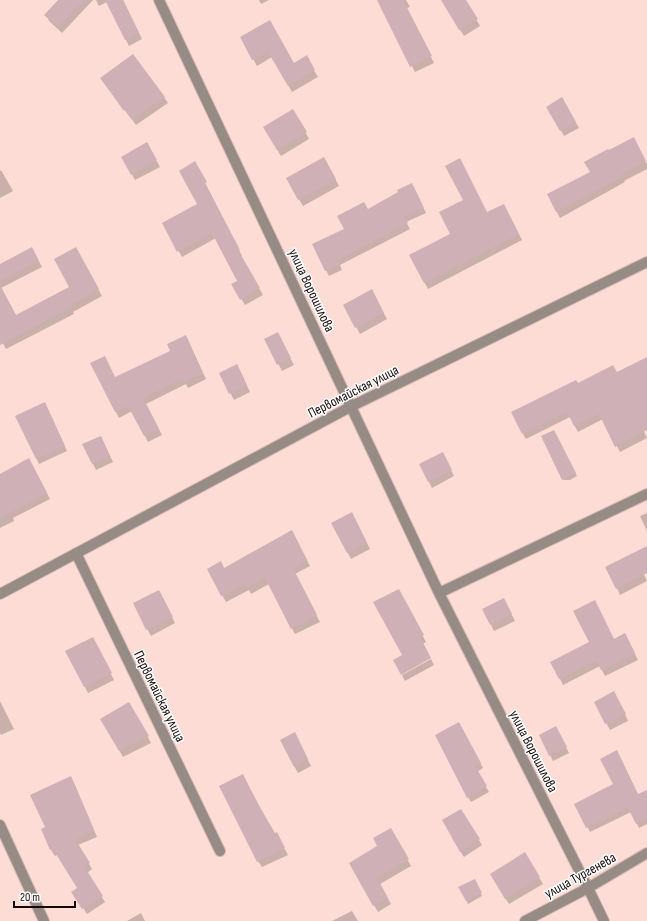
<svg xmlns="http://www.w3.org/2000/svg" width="647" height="921" viewBox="0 0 647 921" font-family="'Sofia Sans Condensed',sans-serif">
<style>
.shadow{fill:#0003}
.building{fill:#cfb0b7}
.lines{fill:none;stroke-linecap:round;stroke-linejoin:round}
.minor-casing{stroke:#d7bab4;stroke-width:12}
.tertiary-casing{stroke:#d7bab4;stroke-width:12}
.minor{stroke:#978c85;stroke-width:10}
.tertiary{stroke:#978c85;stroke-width:10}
.labels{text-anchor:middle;stroke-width:3;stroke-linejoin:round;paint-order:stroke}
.street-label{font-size:14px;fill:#130907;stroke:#fff}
</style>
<rect width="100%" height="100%" fill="#fcdcd5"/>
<path class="shadow" d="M60 0H74L79 5 77 0H93L62 33 49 21 46 15Z
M96 0H123L142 39 129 46 107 2 99 6Z
M259 0H269L261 4Z
M378 0H406L410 7 407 8 434 63 415 72Z
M447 0H465L480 26 464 36 443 2Z
M241 37 293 64 306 57 318 77 292 92 272 57 257 66Z
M101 79 164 97 168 103 136 125 125 109 124 111Z
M562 99 579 128 564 136 548 107Z
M293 110 309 139 281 156 264 128Z
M633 139 647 164V169L624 181 625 182 560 218 548 195 591 173 609 152Z
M147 143 160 167 135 180 123 157Z
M324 158 339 186 303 206 287 179Z
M195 163 242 256H241L263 295 245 305 233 285 238 281 216 238 182 257 163 223 198 204Z
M1 170 13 191 0 198V171Z
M415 190 426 213 406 222 410 229 340 265 342 270 329 276 313 245 345 229 368 210 400 193Z
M507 211 522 240 428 289 410 256 452 235 487 213Z
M35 254 42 267 1 288 16 316 70 288 79 254 102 296 73 312 74 314 6 349 0 338V265Z
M375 297 387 319 360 334 344 305Z
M186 337 206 379 188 388 186 384 146 404 162 435 148 442 132 411 119 418 92 364 115 378 171 352Z
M266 340H281L294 365 282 371Z
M647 359V417L639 421 647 438 620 452 603 419 578 432 570 417 526 439 523 434 578 384 617 373Z
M240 371 250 392 234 400 220 373Z
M47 408 67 451 39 464 17 416Z
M554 431 577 476 570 480H564L562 477Z
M104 443 113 462 96 470 84 445Z
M446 459 454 476 432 488 429 482Z
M38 476 50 499 13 518 14 521 0 528V487Z
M647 513V531L640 516Z
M355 519 370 549 351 559 332 523Z
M295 537 310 566 295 574 320 622 295 634 269 584 251 594 249 590 226 602 208 569H224Z
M637 560 647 581 620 595 617 588Z
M398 590 426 642 403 655Z
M162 598 175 623 151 636 134 604Z
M507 606 515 621 494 631 484 610Z
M614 640 628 641 638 660 605 676 600 666 563 685 552 662Z
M96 644 114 680 88 693 67 651Z
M431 659 434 665 405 681 402 675Z
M618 699 628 721 610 730 595 702Z
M0 701 14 729 1 735 0 733Z
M129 703 151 743 123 757 101 719Z
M459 723 483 768 477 772 489 792 471 802 468 797Z
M559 733 569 753 553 761 550 755Z
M298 740 311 766 298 773 294 766Z
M246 781 275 835 280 840 288 855 262 867 258 861Z
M74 783 97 837 78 845 92 869 87 873 105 902 87 914 73 892 79 888 57 855 55 856 51 850 46 828Z
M647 791V824L639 828 631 812 590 832 576 804 638 795Z
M460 810 482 845 464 857 452 838Z
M390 829 411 866 380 884 391 904 378 912 350 863 379 847Z
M525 854 543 884 509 904 491 875Z
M474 880 482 896 468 904 460 888Z
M352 911 358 921H332Z
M141 913 145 921H127Z"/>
<path class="building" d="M58 0H84L58 27 44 15Z
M105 0H123L139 33 125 40Z
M377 0H403L432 56 410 67Z
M441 0H466L478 19 459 30Z
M270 20 294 63 307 55 315 70 288 86 268 52 252 60 240 37Z
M133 54 165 97 132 120 100 78Z
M562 97 576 122 560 131 546 107Z
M293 109 307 132 277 150 263 127Z
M634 137 646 161 622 174 623 176 556 212 547 194 590 172 584 162 608 149 609 150Z
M147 142 157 160 131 175 121 157Z
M324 157 336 179 298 200 286 178Z
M460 158 487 212 504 204 519 234 424 283 409 255 450 234 439 212 463 200 445 166Z
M195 161 207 182 205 183 240 250H238L260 288 240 300 231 284 237 281 212 233 177 252 162 223 197 204 179 171Z
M412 183 424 208 404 217 408 223 338 260 340 264 325 271 312 244 344 229 337 216 364 202 368 209 398 192 397 190Z
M32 247 39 261 0 281V264Z
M76 247 99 289 70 305 71 307 0 345V285L16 315 69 287 54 259Z
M372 289 384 313 355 328 343 305Z
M278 332 291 358 277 365 264 339Z
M186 335 203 373 184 382 182 379 143 398 159 429 144 436 128 406 115 412 90 363 105 356 115 377 170 351 167 344Z
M647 357V430L615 447 599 414 574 426 567 412 522 434 511 412 576 380 578 383 613 365 617 372Z
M237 364 247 385 229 394 219 373Z
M45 402 65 446 36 459 15 416Z
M554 430 576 473 562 480 541 436Z
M101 436 110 456 92 464 82 444Z
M443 452 452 470 428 482 419 464Z
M29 458 47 493 0 518V474Z
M352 512 367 543 347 553 331 523Z
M292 530 307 560 293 568 317 615 291 629 265 578 247 588 244 584 221 596 207 569 221 561 224 568Z
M647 546V573L616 589 605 567Z
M399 589 424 635 420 637 431 658 401 675 393 660 402 655 373 602Z
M159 590 173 617 146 630 133 603Z
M504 598 512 614 490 625 482 609Z
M595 600 614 639 625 633 635 653 601 670 596 661 559 679 550 662 589 642 573 611Z
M93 637 112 673 84 687 65 651Z
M614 691 626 714 605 724 594 702Z
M129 702 149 736 119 751 100 719Z
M459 722 481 763 475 766 487 786 467 798 435 735Z
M556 726 567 747 549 756 539 735Z
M295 732 308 759 294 767 280 740Z
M617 750 638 794 647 790V818L636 824 628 808 586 828 574 804 613 784 600 759Z
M243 774 256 801 275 833 277 832 285 848 257 862 219 786Z
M71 776 94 830 75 839 90 863 84 866 103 896 82 909 71 892 77 888 53 849 50 850 41 829 45 827 30 795Z
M461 809 480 839 460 852 442 820Z
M391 828 409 859 377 878 388 898 373 906 349 863 377 846 373 838Z
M525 852 540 877 505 899 490 874Z
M475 879 482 893 466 901 458 887Z"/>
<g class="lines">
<defs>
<path id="minor" d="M159 0 439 593 588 888
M76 553 220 851
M439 593 647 494
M0 594 352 406 647 262
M0 825 44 921"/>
<path id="tertiary" d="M588 888 604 921
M525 921 588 888 647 853"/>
</defs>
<use href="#minor" class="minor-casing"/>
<use href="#tertiary" class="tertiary-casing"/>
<use href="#minor" class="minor"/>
<use href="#tertiary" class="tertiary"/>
</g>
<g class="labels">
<g class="street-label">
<text transform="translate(312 290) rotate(65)" y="5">улица Ворошилова</text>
<text transform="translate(353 391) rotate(-27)" y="5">Первомайская улица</text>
<text transform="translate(160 696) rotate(64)" y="5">Первомайская улица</text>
<text transform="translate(534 751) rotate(63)" y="5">улица Ворошилова</text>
<text transform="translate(580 875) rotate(-29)" y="5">улица Тургенева</text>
</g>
</g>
<path d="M14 901v6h61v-6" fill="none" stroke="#130907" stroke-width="2"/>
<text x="20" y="901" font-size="12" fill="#130907" stroke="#ffffff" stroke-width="3" paint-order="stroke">20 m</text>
</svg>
